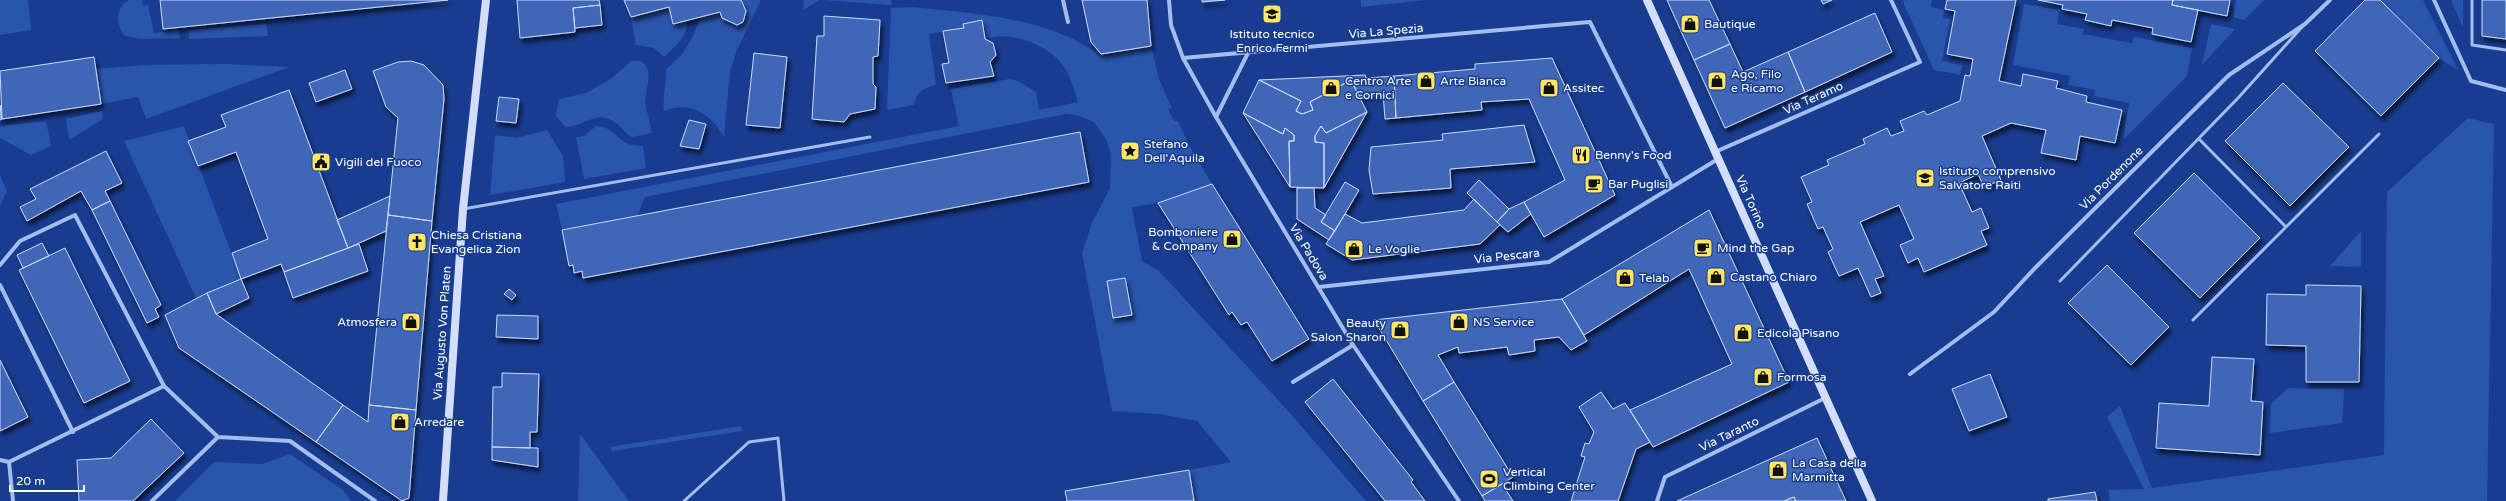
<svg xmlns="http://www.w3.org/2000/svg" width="2506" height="501" viewBox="0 0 2506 501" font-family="'Varela Round',sans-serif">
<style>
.green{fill:#2a55ad}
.building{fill:#4066b8;stroke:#cbdafb;filter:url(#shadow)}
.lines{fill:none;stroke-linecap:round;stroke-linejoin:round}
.lane{stroke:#a5bcef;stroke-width:3}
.street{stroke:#a5bcef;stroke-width:4}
.secondary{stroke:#d2defb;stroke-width:8}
.labels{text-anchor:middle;stroke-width:3;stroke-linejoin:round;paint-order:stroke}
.poi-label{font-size:12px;fill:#fff;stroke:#183c8f;text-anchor:start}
.street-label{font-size:12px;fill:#fff;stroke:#183c8f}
</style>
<defs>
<filter id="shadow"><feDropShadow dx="2.5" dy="4.5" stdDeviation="2" flood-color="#0009"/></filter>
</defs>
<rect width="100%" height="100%" fill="#183c8f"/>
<path class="green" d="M0 0H28L31 30 0 35Z
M129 0H142L143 6 148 5 154 33 179 30V38L141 39 125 36C116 24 114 9 129 0Z
M741 0H761L737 50 730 71 724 137C712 114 689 100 664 111 662 97 667 84 666 69 685 54 693 40 700 17L720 12C723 22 733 26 743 22L746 11Z
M804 0H820L803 10Z
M824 0H891V5Z
M1361 0H1427L1361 7Z
M1902 0H1932L1931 7 1944 10 1943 18 1950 19 1942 61 1962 65 1960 75 1934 70Z
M2236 0H2264L2244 20 2233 17Z
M2380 0H2423L2458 70 2439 58Z
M2451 0H2463V28Z
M2024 4 2060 10 2057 24 2084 29 2083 34 2132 43 2134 37 2192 48 2187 76 2123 140 2129 103 2094 96 2095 90 2068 85 2070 76 2013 65Z
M669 7 673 24 687 20C688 36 675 47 664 57L654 48 636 45 631 17Z
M913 7C971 13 1057 18 1102 58L1101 54 1151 46 1159 79 1172 108 1168 109 1174 121H1178L1191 149 1212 184 1158 203 1132 207 1142 261 1159 271 1290 413 1366 501H1194L1189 470 1231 462 1197 421 1159 414 1112 411 1082 253 1092 223 1110 188 1111 155 1106 139 1094 122 1077 115 1065 114 645 197 638 215 562 230 556 204 959 126 951 89 1010 79 1018 81 1036 92 1039 110 1078 102C1074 89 1070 73 1061 63 1046 44 1008 30 985 39L982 21 964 24V28L929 34 936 85C923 88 917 91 914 105L887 110 891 8Z
M266 24 268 36 189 39 188 30Z
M2211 24 2235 29 2202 65Z
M631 61H640L646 65 649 74 645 102 652 133 632 137C623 132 618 122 609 119 594 113 581 127 566 127L556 116 559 99 586 93 612 78Z
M223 64 289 67 146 119 138 97 101 104 96 69 145 65Z
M102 111 103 119 69 140 66 119Z
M2468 118 2494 124 2487 501H2110L2108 490 2144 489 2107 417 2120 406 2152 488 2384 455 2387 192Z
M46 121 51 146 31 155 0 138V126Z
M184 126 241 279 196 298 124 141Z
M596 126C619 127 616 147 643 146L646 168 584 179 576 137 584 136Z
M547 130 563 156 565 182 490 195 495 135 516 138Z
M0 175 7 191 0 206Z
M2361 231V267L2330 266Z
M2288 388 2344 389 2342 423 2270 433 2271 404Z
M741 426 742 431 612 451 610 447Z
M580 434 629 501H578Z
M290 454 343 490 351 501H175L214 462 263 464Z"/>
<path class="building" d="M160 0H448L163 29Z
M517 0H599L600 5 573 8 575 32 520 38Z
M624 0H741L746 11 743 22 737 25 722 18 720 12 673 24 669 7 631 17Z
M1082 0H1147L1151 46 1101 54 1091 42Z
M1202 0H1225L1202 2Z
M1667 0H1709L1730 44 1694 60Z
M1821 0H1832L1823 4Z
M1947 0H2016L1999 81 2021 86 2023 74 2058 81 2056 88 2087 96 2086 102 2122 110 2115 143 2080 136 2076 160 2041 153 2046 130 2011 123 1982 136 2001 180 1984 187 1978 174 1959 183 1972 212 1981 208 1989 228 1981 231 1987 245 1924 272 1918 258 1908 263 1900 245 1914 239 1899 205 1860 222 1884 276 1875 279 1881 293 1871 297 1858 268 1839 276 1828 252 1833 249 1823 227 1818 229 1807 204 1812 202 1801 177 1829 165 1827 160 1865 144 1863 139 1887 128 1891 136 1904 131 1900 121 1924 111 1927 115 1960 101 1965 75 1970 76 1973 59 1947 54 1955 11 1945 9Z
M2038 0H2173L2172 5 2198 10 2191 42 2152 34 2153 28 2112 20 2111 26 2085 20 2087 14 2062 9 2063 5Z
M2173 0H2230L2227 16 2172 5Z
M2365 0H2380L2439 58 2381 116 2315 51Z
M2482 0H2506V39L2482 36Z
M600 5 602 25 575 28 573 8Z
M1875 13 1892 52 1805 92 1788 52Z
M824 16 880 20 878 56 873 57V84L876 87 875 109 850 114 844 122 812 119 817 36H824Z
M982 20 985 39 993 43 996 55 990 62 994 76 946 83 942 64 949 63 943 31 964 28 963 24Z
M1730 44 1743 72 1788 52 1805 92 1725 128 1694 60Z
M754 53 787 57 780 128 746 125Z
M94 57 101 104 2 119 0 71Z
M1552 58 1615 195 1544 237 1524 202 1565 180 1529 99 1481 102 1482 110 1396 118 1394 76 1475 69V64Z
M411 61 424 65 443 85 444 99 432 221 388 215 398 118 386 107 373 71 398 62Z
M345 70 352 89 316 102 309 83Z
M1365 75 1366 78 1394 76 1396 118 1385 119 1383 93 1359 96 1351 80 1310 102 1313 110 1302 114 1296 111 1301 101 1259 80Z
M1259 80 1301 101 1296 111 1302 114 1313 110 1310 102 1351 80 1367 112 1326 133 1321 126 1315 136V142L1324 143V188L1290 187 1289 141H1294V135L1285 128 1283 134 1243 113Z
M2283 83 2349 147 2290 206 2225 141Z
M289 90 348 248 284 272 281 264 241 279 232 253 268 239 236 152 198 166 188 141 226 127 221 115Z
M499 97 519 99 516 123 496 121Z
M0 105 2 119 0 120Z
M1367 112 1324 188V143L1315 142V136L1321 126 1326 133Z
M1243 113 1283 134 1285 128 1294 135V141H1289L1290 187Z
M689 120 706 124 699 149 680 146Z
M1524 125 1535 162 1450 169 1451 188 1373 194 1369 170 1371 147 1443 140 1442 134Z
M1080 132 1089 182 583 278 582 271 574 273 573 265 569 266 562 230Z
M106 151 122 183 105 191 110 201 92 210 81 191 27 221 20 207 36 199 30 189Z
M2194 173 2260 238 2200 298 2134 233Z
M1479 180 1509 209 1497 222 1467 193Z
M1345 182 1359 190 1335 231 1321 222Z
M1212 184 1309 339 1272 361 1247 322 1241 325 1232 312 1229 315 1158 203Z
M1297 188H1314L1315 208 1326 215 1321 222 1335 231 1329 240 1297 219Z
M390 196 386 231 348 248 337 220Z
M1474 199 1500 225 1480 244 1352 260 1326 244 1345 214 1362 223 1464 210Z
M110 201 161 305 155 309 159 317 147 323 92 210Z
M1524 202 1531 214 1508 232 1497 222 1509 209Z
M1709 210 1789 382 1653 447 1630 410 1732 364 1689 269 1584 335 1562 299Z
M388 215 432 221 416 410 369 405Z
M42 243 49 256 23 268 17 255Z
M359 244 368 271 293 298 284 272Z
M65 248 130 381 84 403 19 270Z
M2107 265 2169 327 2131 365 2068 303Z
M1125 278 1132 315 1113 318 1107 281Z
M241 279 249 298 216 314 207 293Z
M2306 285 2361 286 2359 382H2306V346L2266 345 2267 294 2306 295Z
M509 289 516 295 512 300 504 294Z
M207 293 216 314 343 405 316 442 179 348 165 315Z
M1562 299 1587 341 1571 350 1559 337 1534 340 1535 351 1509 355 1507 347 1459 353 1458 347 1438 355 1454 382 1423 401 1374 320Z
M497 315 538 316V339L496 337Z
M2212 357 2254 359 2251 401 2263 402 2260 455 2156 448 2159 403 2209 406Z
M0 360 28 417 0 431Z
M502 373 539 374 537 432H530V448L492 447 493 387H502Z
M1990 374 2007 417 1969 431 1952 389Z
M1333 379 1413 480 1411 482 1425 501H1385L1305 402Z
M1454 382 1513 477 1482 496 1423 401Z
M1601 392 1613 409 1625 403 1650 442 1636 449 1618 501H1571L1585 457 1581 456 1585 443 1589 444 1594 432 1579 407Z
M343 405 368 422 369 405 416 410 409 498 402 501 316 442Z
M151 419 184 453 133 501H79L77 460 111 458Z
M1817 438 1846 501H1796L1794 497 1784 501H1677Z
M492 447 538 448V467L492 460Z
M1189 470 1194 501H1067L1065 491Z
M1502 484 1513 501H1485L1482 496Z
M2095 492 2097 501H2048V499Z
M1794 497 1796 501H1784Z"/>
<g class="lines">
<path class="lane" d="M2472 0V45L2506 50
M2199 139 2286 227
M463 209 870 137
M2060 281 2239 97 2302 27
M2193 320 2379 134
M684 501 749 442 778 438 784 501"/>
<path class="street" d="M1063 0 1068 22
M1169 0 1171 25 1183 58 1216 117 1353 345 1459 501
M2434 0 2471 81 2506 90
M1183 58 1590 22 1672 187
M1216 117 1248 53
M1715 152 1920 62 1891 0
M0 265 20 241 75 215 164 386
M0 285 73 432
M1319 287 1549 262 1718 159
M1910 374 1994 312 2035 268 2229 75 2305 24 2330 0
M1293 382 1353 345
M0 460 9 462 164 386 218 437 290 441 375 501
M9 462 13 501
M152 501 218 437
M1657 501 1665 477 1825 398"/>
<path class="secondary" d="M1647 0 1872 501
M443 501 463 209 486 0"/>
</g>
<defs>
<symbol id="school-square" viewBox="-11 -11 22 22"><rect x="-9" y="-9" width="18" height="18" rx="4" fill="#ffe663" stroke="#183c8f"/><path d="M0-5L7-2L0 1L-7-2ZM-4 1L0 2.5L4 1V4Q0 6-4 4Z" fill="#111"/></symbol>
<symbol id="shop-square" viewBox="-11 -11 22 22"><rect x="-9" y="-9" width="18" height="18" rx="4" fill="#ffe663" stroke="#183c8f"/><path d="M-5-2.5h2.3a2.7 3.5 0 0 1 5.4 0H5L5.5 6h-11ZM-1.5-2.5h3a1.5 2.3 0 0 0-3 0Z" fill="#111"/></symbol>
<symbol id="sight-square" viewBox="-11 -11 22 22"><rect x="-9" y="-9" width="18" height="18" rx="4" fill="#ffe663" stroke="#183c8f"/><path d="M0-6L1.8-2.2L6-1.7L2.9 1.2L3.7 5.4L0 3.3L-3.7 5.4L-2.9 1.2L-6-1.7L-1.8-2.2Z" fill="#111"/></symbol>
<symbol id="restaurant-square" viewBox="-11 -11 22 22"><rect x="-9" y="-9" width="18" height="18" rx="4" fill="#ffe663" stroke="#183c8f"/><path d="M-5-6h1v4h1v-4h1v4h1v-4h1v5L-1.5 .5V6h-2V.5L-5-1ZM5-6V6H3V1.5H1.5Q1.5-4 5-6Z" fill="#111"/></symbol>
<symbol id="civic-square" viewBox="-11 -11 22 22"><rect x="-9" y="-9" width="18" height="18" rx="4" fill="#ffe663" stroke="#183c8f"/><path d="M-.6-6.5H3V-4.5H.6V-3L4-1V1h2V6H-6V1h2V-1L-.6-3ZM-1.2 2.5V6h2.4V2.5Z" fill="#111"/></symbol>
<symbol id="cafe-square" viewBox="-11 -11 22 22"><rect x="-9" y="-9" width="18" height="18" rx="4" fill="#ffe663" stroke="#183c8f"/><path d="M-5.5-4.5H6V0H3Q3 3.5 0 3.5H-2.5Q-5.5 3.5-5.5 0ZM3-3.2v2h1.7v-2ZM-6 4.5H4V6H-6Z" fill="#111"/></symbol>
<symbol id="church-square" viewBox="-11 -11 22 22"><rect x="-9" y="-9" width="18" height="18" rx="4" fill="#ffe663" stroke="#183c8f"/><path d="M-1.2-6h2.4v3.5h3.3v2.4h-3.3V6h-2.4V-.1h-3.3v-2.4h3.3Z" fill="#111"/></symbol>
<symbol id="stadium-square" viewBox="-11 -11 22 22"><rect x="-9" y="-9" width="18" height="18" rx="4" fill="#ffe663" stroke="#183c8f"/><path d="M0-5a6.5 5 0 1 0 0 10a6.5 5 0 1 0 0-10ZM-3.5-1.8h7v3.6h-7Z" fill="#111"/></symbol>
</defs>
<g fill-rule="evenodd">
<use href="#school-square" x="1261" y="3" width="22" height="22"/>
<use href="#shop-square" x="1679" y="13" width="22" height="22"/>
<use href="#shop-square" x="1415" y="70" width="22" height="22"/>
<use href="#shop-square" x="1706" y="70" width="22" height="22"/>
<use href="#shop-square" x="1320" y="77" width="22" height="22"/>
<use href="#shop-square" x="1538" y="77" width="22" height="22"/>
<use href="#sight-square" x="1119" y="140" width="22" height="22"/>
<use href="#restaurant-square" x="1570" y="144" width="22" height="22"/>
<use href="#civic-square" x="310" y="151" width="22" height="22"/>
<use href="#school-square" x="1914" y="167" width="22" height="22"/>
<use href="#cafe-square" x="1583" y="173" width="22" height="22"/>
<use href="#shop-square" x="1221" y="228" width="22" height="22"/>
<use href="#church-square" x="406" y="231" width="22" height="22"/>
<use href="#cafe-square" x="1692" y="237" width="22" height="22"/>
<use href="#shop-square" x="1343" y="238" width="22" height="22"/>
<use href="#shop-square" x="1705" y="266" width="22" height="22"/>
<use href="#shop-square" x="1614" y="267" width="22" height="22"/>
<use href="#shop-square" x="400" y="311" width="22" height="22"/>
<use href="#shop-square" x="1448" y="311" width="22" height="22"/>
<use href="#shop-square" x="1389" y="319" width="22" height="22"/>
<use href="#shop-square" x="1732" y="322" width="22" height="22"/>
<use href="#shop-square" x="1752" y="366" width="22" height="22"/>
<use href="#shop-square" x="389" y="411" width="22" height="22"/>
<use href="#shop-square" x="1767" y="459" width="22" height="22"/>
<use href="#stadium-square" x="1478" y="468" width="22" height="22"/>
</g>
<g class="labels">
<g class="poi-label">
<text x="1704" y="28">Bautique</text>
<text x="1272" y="38" text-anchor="middle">Istituto tecnico<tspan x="1272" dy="14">Enrico Fermi</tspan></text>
<text x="1731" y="78">Ago, Filo<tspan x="1731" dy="14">e Ricamo</tspan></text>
<text x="1345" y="85">Centro Arte<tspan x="1345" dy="14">e Cornici</tspan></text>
<text x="1440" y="85">Arte Bianca</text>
<text x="1563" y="92">Assitec</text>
<text x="1144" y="148">Stefano<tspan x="1144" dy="14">Dell'Aquila</tspan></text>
<text x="1595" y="159">Benny's Food</text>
<text x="335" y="166">Vigili del Fuoco</text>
<text x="1939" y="175">Istituto comprensivo<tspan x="1939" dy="14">Salvatore Raiti</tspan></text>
<text x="1608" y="188">Bar Puglisi</text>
<text x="1218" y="236" text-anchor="end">Bomboniere<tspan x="1218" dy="14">&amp; Company</tspan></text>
<text x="431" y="239">Chiesa Cristiana<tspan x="431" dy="14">Evangelica Zion</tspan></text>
<text x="1717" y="252">Mind the Gap</text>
<text x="1368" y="253">Le Voglie</text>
<text x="1730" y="281">Castano Chiaro</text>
<text x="1639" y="282">Telab</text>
<text x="397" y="326" text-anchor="end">Atmosfera</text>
<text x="1473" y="326">NS Service</text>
<text x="1386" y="327" text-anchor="end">Beauty<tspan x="1386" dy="14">Salon Sharon</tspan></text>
<text x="1757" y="337">Edicola Pisano</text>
<text x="1777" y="381">Formosa</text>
<text x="414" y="426">Arredare</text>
<text x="1792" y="467">La Casa della<tspan x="1792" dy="14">Marmitta</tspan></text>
<text x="1503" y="476">Vertical<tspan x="1503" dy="14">Climbing Center</tspan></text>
</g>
<g class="street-label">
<text transform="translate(1386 31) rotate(-5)" y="4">Via La Spezia</text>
<text transform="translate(1813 98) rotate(-24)" y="4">Via Teramo</text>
<text transform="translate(2111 178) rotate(-45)" y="4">Via Pordenone</text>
<text transform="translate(1751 202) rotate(66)" y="4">Via Torino</text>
<text transform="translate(1309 252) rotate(59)" y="4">Via Padova</text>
<text transform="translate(1507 256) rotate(-6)" y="4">Via Pescara</text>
<text transform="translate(442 333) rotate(-86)" y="4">Via Augusto Von Platen</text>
<text transform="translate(1729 434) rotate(-26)" y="4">Via Taranto</text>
</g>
</g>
<path d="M10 485v6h74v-6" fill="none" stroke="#ffffff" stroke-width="2"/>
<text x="16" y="485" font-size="12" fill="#ffffff" stroke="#183c8f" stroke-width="3" paint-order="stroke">20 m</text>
</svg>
